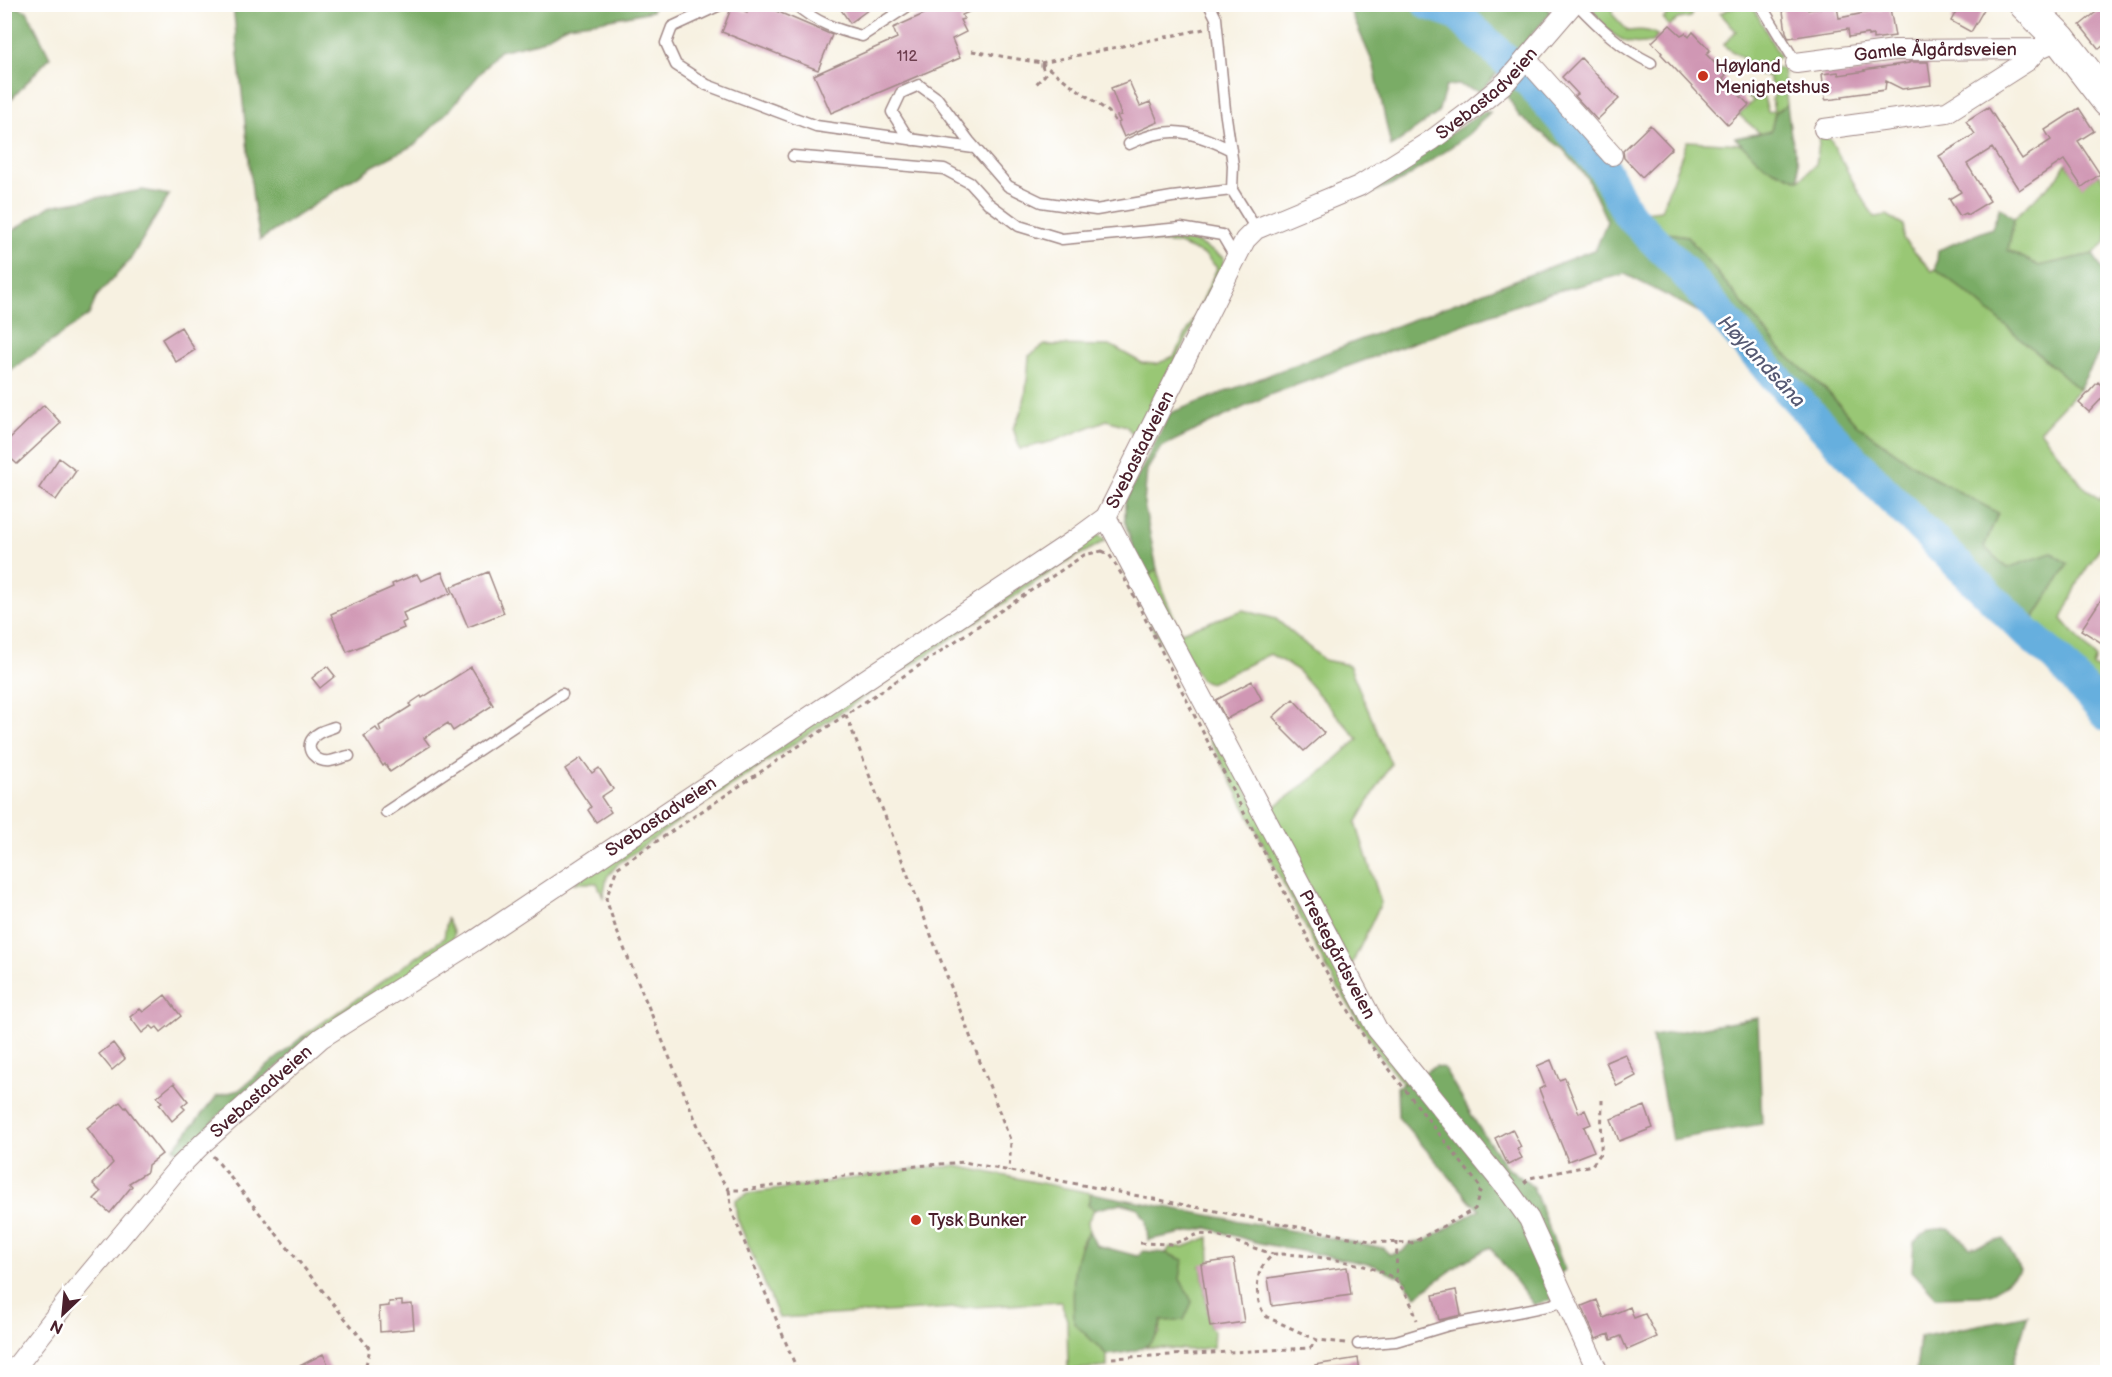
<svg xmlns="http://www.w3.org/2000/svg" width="2112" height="1377" viewBox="0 0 2112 1377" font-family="'Balsamiq Sans',sans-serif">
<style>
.green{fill:#99c775;stroke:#727350;stroke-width:1.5}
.forest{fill:#7aac66;stroke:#626648;stroke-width:1.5}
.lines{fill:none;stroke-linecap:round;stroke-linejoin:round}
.river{stroke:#66afde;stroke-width:32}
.building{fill:#d097b4}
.service-casing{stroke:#a08886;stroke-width:13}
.minor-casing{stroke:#a08886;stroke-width:22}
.primary-casing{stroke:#a08886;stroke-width:34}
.path{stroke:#a08886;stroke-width:3;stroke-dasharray:4.5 4.5;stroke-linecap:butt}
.service{stroke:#fff;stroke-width:10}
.minor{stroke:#fff;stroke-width:20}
.primary{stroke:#fff;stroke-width:32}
.poi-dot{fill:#c8321e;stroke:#fff;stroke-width:2}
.labels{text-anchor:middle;stroke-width:5;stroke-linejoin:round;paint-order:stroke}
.number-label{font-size:15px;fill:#6c3d4d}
.street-label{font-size:18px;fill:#4a1f2b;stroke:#fff}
.poi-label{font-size:18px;fill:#4a1f2b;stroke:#fff;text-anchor:start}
.water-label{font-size:20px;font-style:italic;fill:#555973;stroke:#fff}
</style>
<rect width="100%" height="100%" fill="#fff"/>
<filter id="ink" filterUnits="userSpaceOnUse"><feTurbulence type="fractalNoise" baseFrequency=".0167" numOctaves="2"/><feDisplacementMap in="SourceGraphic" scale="12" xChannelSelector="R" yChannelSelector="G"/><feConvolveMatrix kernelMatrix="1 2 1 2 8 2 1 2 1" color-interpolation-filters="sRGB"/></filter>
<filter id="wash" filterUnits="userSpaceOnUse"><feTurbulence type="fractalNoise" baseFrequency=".008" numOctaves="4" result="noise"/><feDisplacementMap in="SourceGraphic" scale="24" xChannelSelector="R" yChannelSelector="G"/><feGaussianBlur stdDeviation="1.35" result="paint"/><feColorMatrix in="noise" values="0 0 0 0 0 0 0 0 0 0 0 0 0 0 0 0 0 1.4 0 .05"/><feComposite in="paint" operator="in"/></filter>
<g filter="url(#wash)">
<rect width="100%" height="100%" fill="#f7f1e1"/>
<path class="green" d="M1593 5H1613V15L1628 31C1638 30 1651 29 1658 36L1652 42C1644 43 1635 45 1628 42 1613 37 1594 21 1593 5Z
M1677 5H1693L1691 17 1678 19 1669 26 1663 19Z
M1738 5H1752L1780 57 1769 61 1772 69 1783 68 1787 105 1775 113 1771 131 1761 134 1739 115 1754 100 1747 96 1754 88 1761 87 1768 112 1774 111 1772 100 1775 94 1768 76 1758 74V69L1723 45 1736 31 1720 13Z
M1820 136 1830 139 1863 200 1875 217 1887 215 1904 225 1903 239 1932 271 1936 269 1976 300 2079 389 2040 430 2082 485 2100 500 2107 487V536L2080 579 2062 619 2096 658 2093 666 2107 674V690L2033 620 2068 564 2052 553 2007 568 1984 547 1998 513 1928 475 1857 425 1828 392 1779 348 1687 236 1654 231 1635 213 1661 210 1687 141 1743 144 1765 166 1799 180 1816 164Z
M2066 163 2082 186 2100 174 2107 189V241L2093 254 2039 266 2008 250 2014 218 2058 177Z
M1177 236 1193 240 1224 258 1222 270 1136 438 1126 426 1107 420 1054 441 1020 449 1013 428C1027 406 1027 382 1029 356L1045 345 1112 346 1142 363 1157 364 1174 356 1197 313 1217 268 1205 255 1179 244 1148 241 1153 238Z
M1098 535 1106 540C1092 549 1078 555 1063 564L686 816 618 864 607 877 603 897 597 883H574Z
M1121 565 1410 1080 1403 1084 1379 1054 1328 971Z
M1157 569 1165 597 1181 632 1243 610 1276 619 1324 660 1349 665 1391 764 1356 823 1381 903 1351 966 1269 811 1324 770 1358 739 1296 669 1270 654 1210 683 1200 679 1146 577Z
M447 919 454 932 452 948 311 1039 302 1037 444 938Z
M956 1166 1091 1193 1088 1205 1094 1210 1088 1221 1089 1231 1080 1244 1074 1322 1107 1355V1367L1068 1370 1067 1320 1061 1302 779 1318 737 1218 735 1200 747 1194 915 1169Z
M1209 1237 1210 1263 1201 1265 1210 1327 1214 1330 1213 1347 1192 1350 1146 1347 1160 1333 1161 1320 1192 1302 1180 1279 1182 1260 1166 1253 1170 1247H1184Z"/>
<path class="forest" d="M9 4 27 11 50 57 5 106 4 5Z
M1544 4 1551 13 1480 92 1459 85 1446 86 1438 113 1391 147 1374 66 1348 5Z
M233 5V4L654 5 652 11 600 21 568 25 538 42 499 51 452 107 416 144 373 166 260 240 253 200Z
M1519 75 1574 123 1602 155 1635 213 1654 231 1687 236 1779 348 1828 392 1857 425 1928 475 1998 513 1984 547 2007 568 2052 553 2068 564 2033 620 2107 690V723L2034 651 1705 315 1625 274 1550 293 1269 395 1161 447 1147 470 1144 504 1157 569 1146 577 1138 563 1125 522V502L1170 413 1596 249 1607 221 1587 178 1563 149 1519 116 1504 90Z
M1787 105 1791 135 1798 163 1799 180 1765 166 1735 138 1771 131 1775 113Z
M1483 112H1490L1468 135 1403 180 1364 196 1365 191Z
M143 190 169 195 130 260 97 296 89 315 5 374V236L50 206Z
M2000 207 2014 218 2008 250 2039 266 2093 254 2108 280 2107 317 2095 334 2103 345 2079 389 1976 300 1936 269 1938 250 1992 228Z
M1758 1018 1762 1124 1672 1140 1652 1036Z
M302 1037 311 1039 217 1117 182 1155 174 1148 217 1096 239 1090Z
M1436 1066 1444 1068 1478 1126 1505 1165 1533 1187 1565 1270 1550 1281 1558 1298 1534 1305 1490 1247 1463 1262 1416 1296 1401 1277 1373 1265 1259 1243 1208 1228 1148 1240 1146 1220 1138 1208 1121 1203 1094 1210 1088 1205 1091 1193 1383 1248 1389 1254 1402 1252 1409 1244 1427 1240 1480 1209 1472 1203 1398 1117 1397 1087Z
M1949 1228 1970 1247 2004 1239 2020 1270 1993 1293 1980 1296 1936 1297 1912 1271 1914 1242 1928 1230Z
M1089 1231 1096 1245 1137 1256 1143 1251 1166 1253 1183 1260 1180 1279 1192 1302 1184 1320 1161 1321C1157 1350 1133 1352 1107 1355L1074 1323C1073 1290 1070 1258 1089 1231Z
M2028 1315 2010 1372H1916L1920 1337Z"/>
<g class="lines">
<path class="river" d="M1428 4 1455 13 1528 80 1604 169 1628 214 1682 269 1771 372 1883 490 2028 634 2057 659 2108 716"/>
</g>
<g id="blocks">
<path class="building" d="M750 4H760L832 35 818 70 722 32 732 6 747 12Z
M837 4H876L850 23Z
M946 4H986L962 15 964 19 960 20 966 32 952 39 960 58 831 113 814 75 897 38 893 28Z
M1782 4H1807L1808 10 1837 6 1839 18 1890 8 1895 36 1873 39V35L1868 36V34L1849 37 1848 29 1789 38 1786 32Z
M1960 4H1987L1971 32 1951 21Z
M2100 9 2108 18V42L2099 49 2080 25Z
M1670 25 1681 35 1685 33 1689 37 1693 32 1710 50 1706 54 1726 75 1723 78 1749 105 1728 125 1661 54 1662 53 1652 42Z
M1581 58 1619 99 1597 120 1575 96 1578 94 1562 77Z
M1909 62H1928L1931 85 1902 89 1886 81 1885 90 1842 96 1843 98 1826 100 1825 98 1822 74 1838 72 1839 75 1866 71 1863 70 1909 63Z
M1129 81 1140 106 1150 102 1158 122 1124 137 1118 123 1120 122 1117 116 1121 115 1119 109 1111 88Z
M1988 107 2022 159 2051 140 2045 130 2079 108 2094 131 2078 141 2100 174 2082 187 2064 160 2019 190 1992 148 1967 164 1990 201 1967 215 1966 213 1960 216 1949 199 1961 192 1939 156 1975 134 1966 121Z
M1650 125 1672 148 1642 177 1624 158 1623 151Z
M181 327 195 350 176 362 162 339Z
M2098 382 2108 392 2089 412 2079 403Z
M44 405 61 423 17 464 4 452 10 445 7 441Z
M59 458 76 471 56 500 39 488Z
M442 572 451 593 403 613 406 621 402 623 404 628 347 652 331 614 393 587 392 584 417 574 421 581Z
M488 572 504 613 468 627 451 587Z
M2108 589V647L2081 630Z
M327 666 335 676 320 688 312 678Z
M471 667 489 696 488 697 493 705 453 731 448 723 424 738 430 746 390 772 385 764 383 766 364 736 376 728 379 732 381 731 379 726 411 706 409 704 421 696 422 698Z
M1252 681 1262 700 1226 719 1216 700Z
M1293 699 1324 733 1304 751 1282 729 1283 728 1273 717Z
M581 758 592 773 599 768 613 789 601 797 611 812 596 822 588 810 591 807 565 769Z
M165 995 181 1016 161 1032 157 1027 154 1029 151 1026 142 1033 130 1017 140 1009 143 1012Z
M113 1043 125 1059 112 1070 99 1054Z
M1625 1054 1636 1076 1617 1086 1606 1062Z
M1551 1060 1559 1080 1565 1078 1579 1113 1585 1110 1591 1124 1584 1127 1594 1151 1568 1161 1539 1089 1545 1086 1537 1066Z
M174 1083 188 1101 182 1106 185 1109 183 1111 172 1121 159 1104 162 1102 157 1097Z
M120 1102 125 1108 126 1107 162 1154 148 1165 147 1172 129 1183 132 1186 110 1213 94 1199 101 1192 93 1184 113 1163 87 1128Z
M1645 1106 1653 1128 1619 1141 1611 1119Z
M1512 1129 1521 1147 1517 1149 1522 1158 1508 1165 1495 1138Z
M1234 1259 1244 1322 1210 1327 1201 1264Z
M1347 1267 1351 1295 1272 1306 1268 1278Z
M1456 1290 1461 1315 1439 1320 1433 1295Z
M1597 1300 1604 1318 1630 1307 1634 1318 1645 1314 1657 1337 1627 1350 1621 1336 1611 1340 1609 1334 1596 1339 1582 1306Z
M402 1301V1305L412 1304 414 1329 380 1332 379 1307 389 1306V1302Z
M323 1354 332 1372H288Z
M1358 1358 1360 1372H1315V1365Z"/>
</g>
</g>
<g filter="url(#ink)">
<use href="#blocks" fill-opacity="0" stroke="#a08886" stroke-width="1.5"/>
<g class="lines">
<defs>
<path id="service" d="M722 4 672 27 666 43 676 65 707 85 816 126 974 148
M795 4C815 22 837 30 862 36L911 4
M1209 4 1216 18 1225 110 1233 165 1232 190
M1577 4C1599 27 1622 49 1651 63
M1762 7 1796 63
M913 140 905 133 892 112 901 93 919 85 937 98 969 141 1008 186 1041 202 1096 210 1172 197 1232 190 1256 229
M1129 144C1170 124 1192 131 1231 150
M793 156 944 169 970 183 988 203 1019 226 1062 239 1181 228 1222 235 1235 257
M334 727C327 730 318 731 313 738 303 750 317 763 330 761 336 760 343 757 349 756
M386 812 562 694
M1358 1344 1396 1341 1449 1325 1522 1311 1551 1305 1565 1299"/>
<g id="minor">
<path d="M1526 59 1612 155"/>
<path id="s1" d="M1796 63 1895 50 2038 49 2060 39"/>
<path d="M1824 129 1947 112 2027 61 2038 49"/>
<path id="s2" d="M1106 517 1377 1029 1511 1194 1529 1219 1598 1372"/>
<path id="s3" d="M12 1372 76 1290 178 1168 203 1143 321 1038 473 942 1076 539 1106 517 1245 240 1256 229 1359 186 1432 140 1472 110 1506 82 1573 4"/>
</g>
<path id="primary" d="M2025 4 2060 39 2108 101"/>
</defs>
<use href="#service" class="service-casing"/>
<use href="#minor" class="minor-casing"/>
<use href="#primary" class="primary-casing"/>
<path class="path" d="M972 51 1041 63 1045 75 1036 84
M1041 63 1204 29
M1041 63 1109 112 1116 122
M1102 551 1109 554 1128 585 1316 954 1363 1035 1481 1188 1475 1209 1412 1243 1375 1242 964 1162 917 1166 744 1190H729L718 1174 616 929 606 899 617 868 1084 555Z
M846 715 1011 1142 1009 1171
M213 1156 370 1349 364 1372
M1524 1183 1530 1178 1592 1165 1601 1153 1602 1100
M729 1190 732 1212 798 1372
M1140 1243 1173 1244 1198 1234 1214 1235 1273 1254
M1396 1282 1397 1242
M1345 1343 1317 1340 1267 1317C1256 1307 1255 1282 1261 1269 1263 1264 1269 1259 1273 1254 1299 1253 1370 1262 1391 1277 1405 1286 1412 1305 1417 1320
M1112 1358 1310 1348 1317 1340"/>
<use href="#service" class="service"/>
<use href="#minor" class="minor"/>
<use href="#primary" class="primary"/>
</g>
</g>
<g class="poi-dot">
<circle cx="1703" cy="76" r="6"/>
<circle cx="916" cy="1220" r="6"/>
</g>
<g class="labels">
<g class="number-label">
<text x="907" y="61">112</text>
</g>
<g class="street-label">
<text dy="6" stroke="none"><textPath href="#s1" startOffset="140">Gamle Ålgårdsveien</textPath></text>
<text dy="6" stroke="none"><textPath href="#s3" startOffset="1994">Svebastadveien</textPath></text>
<text dy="6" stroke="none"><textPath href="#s3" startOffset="1474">Svebastadveien</textPath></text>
<text dy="6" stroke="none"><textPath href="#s3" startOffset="862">Svebastadveien</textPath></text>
<text dy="6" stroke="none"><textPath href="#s2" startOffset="495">Prestegårdsveien</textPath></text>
<text dy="6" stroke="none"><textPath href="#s3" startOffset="376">Svebastadveien</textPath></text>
</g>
<g class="poi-label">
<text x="1715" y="72">Høyland<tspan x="1715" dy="21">Menighetshus</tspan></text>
<text x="928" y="1226">Tysk Bunker</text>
</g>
<g class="water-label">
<text transform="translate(1762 361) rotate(47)" y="7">Høylandsåna</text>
</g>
</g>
<rect width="2112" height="1377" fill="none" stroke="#fff" stroke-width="24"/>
<g transform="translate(63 1314) rotate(206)" stroke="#ffffff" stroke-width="4.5" paint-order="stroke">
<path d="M0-4.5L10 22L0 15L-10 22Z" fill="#4a1f2b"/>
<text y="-9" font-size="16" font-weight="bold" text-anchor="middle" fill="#4a1f2b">N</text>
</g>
</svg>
